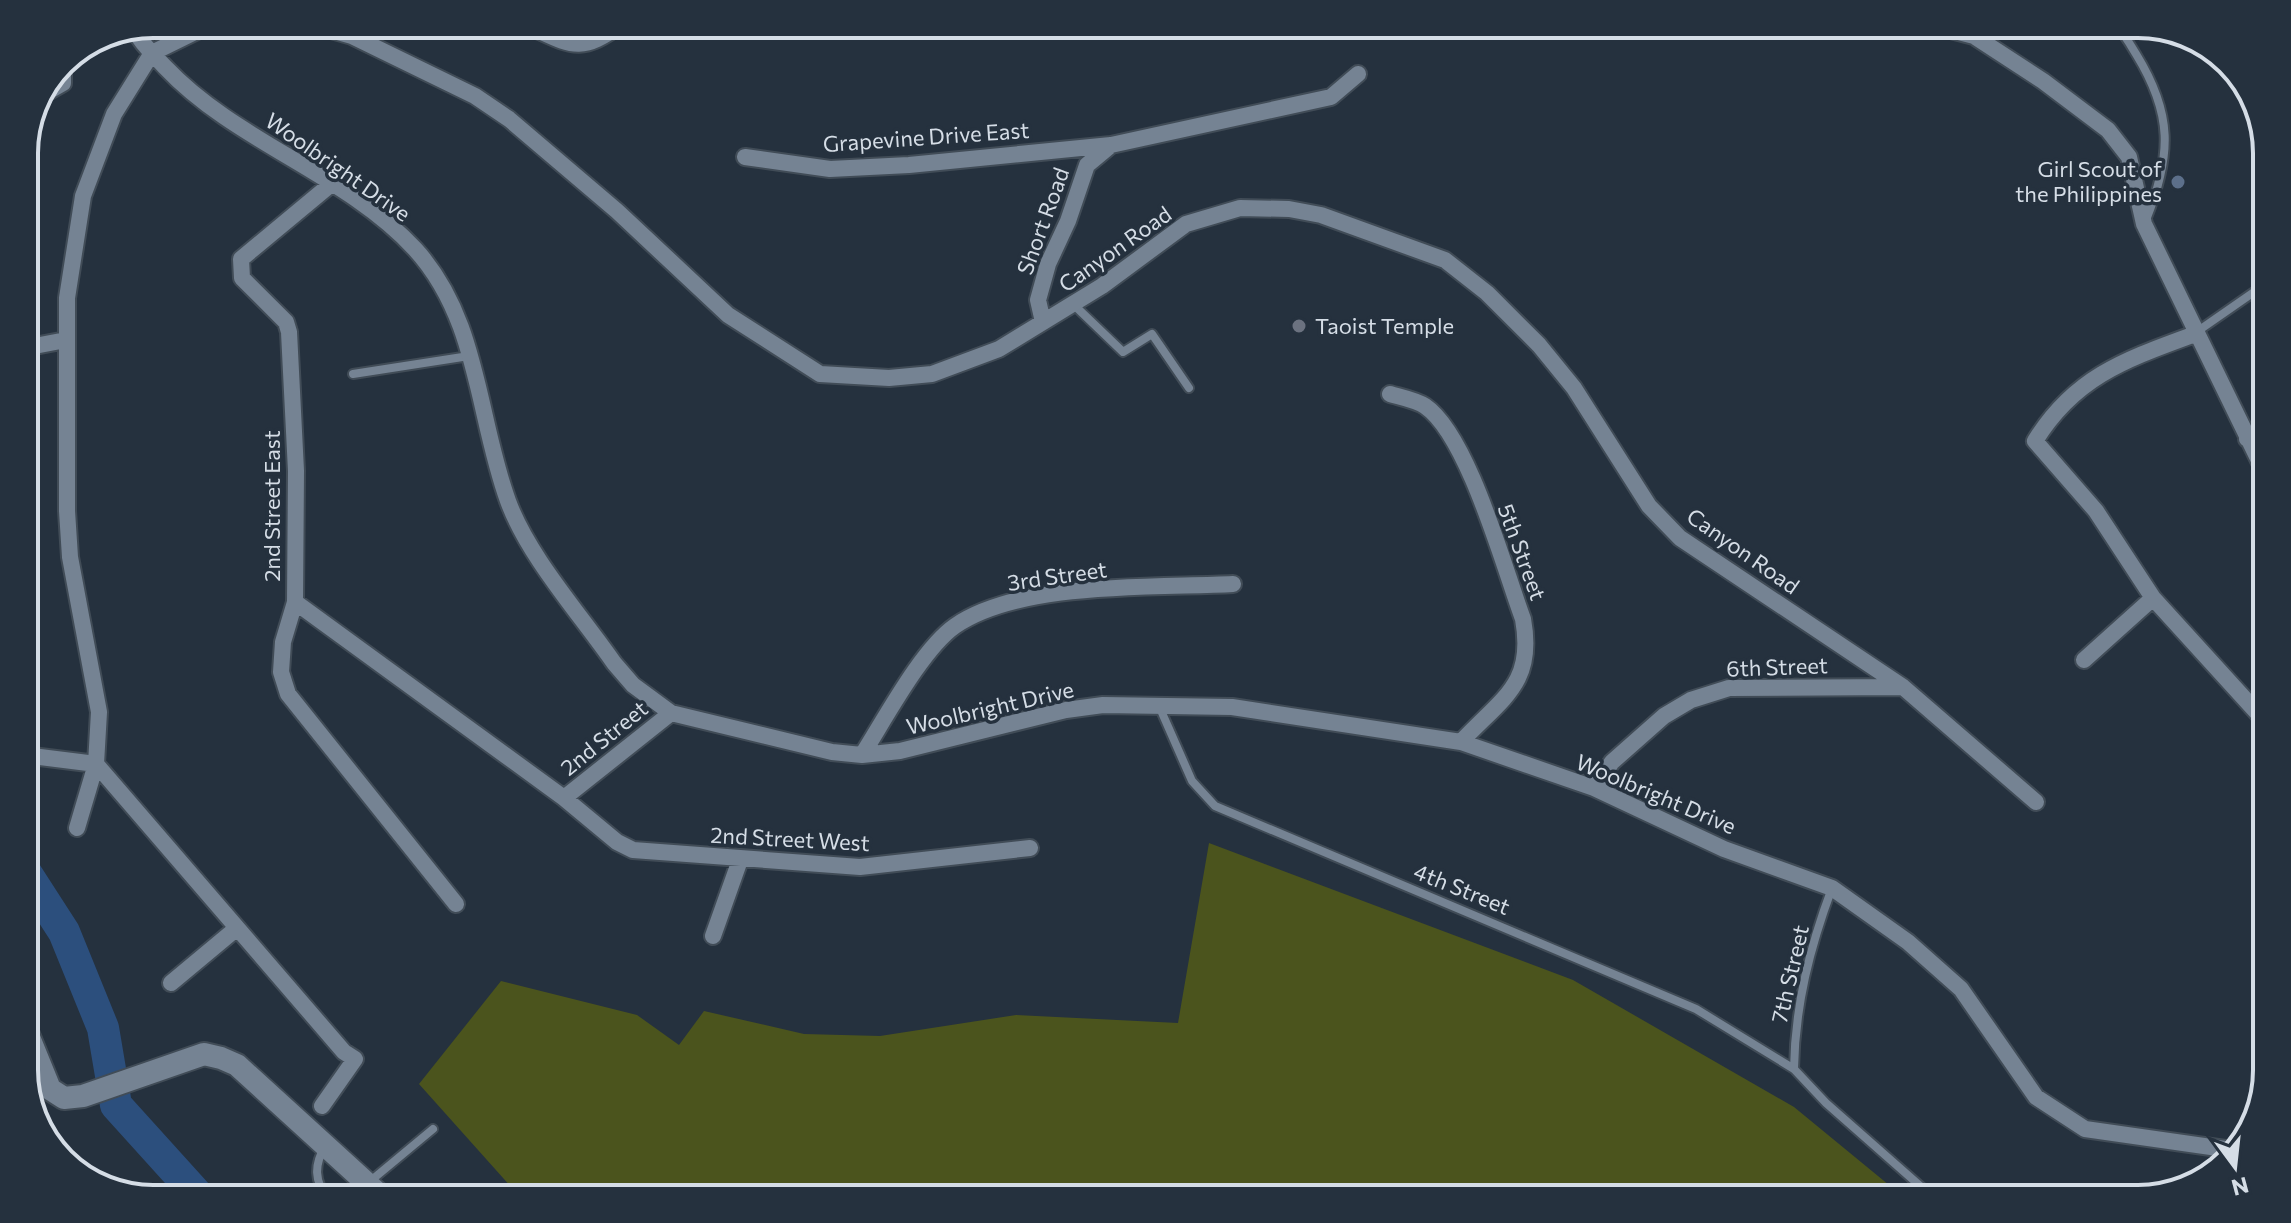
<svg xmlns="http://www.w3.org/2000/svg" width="2291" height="1223" viewBox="0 0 2291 1223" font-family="Commissioner,sans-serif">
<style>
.green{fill:#4b541d}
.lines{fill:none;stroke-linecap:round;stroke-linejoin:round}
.river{stroke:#2c4f7d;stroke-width:32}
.service-casing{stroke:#414c57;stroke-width:12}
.minor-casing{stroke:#414c57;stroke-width:20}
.tertiary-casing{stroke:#414c57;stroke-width:26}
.service{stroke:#758393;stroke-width:8}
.minor{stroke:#758393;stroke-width:16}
.tertiary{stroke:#758393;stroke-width:22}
.service-dot{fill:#5c6f8a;stroke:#25313e;stroke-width:3}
.worship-dot{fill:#6b7280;stroke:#25313e;stroke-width:3}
.labels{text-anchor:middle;stroke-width:7;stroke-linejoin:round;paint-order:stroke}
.street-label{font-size:22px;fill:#d5dde6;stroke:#25313e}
.poi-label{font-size:22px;fill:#d5dde6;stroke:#25313e;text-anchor:end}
.rim{fill:none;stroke:#d5dde6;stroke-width:4}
</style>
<rect width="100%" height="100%" fill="#25313e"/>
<path class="green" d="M1209 843 1573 980 1794 1107 1906 1199H533L513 1189 419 1084 501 981 637 1015 679 1045 704 1011 804 1034 880 1036 1016 1015 1178 1023Z"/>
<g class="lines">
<path class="river" d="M24 870 64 932 103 1028 116 1105 201 1199"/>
<defs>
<path id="service" d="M2107 24C2123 29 2127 40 2136 54 2173 114 2172 155 2146 220
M1074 305 1123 352 1152 334 1189 388
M2195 333 2267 283
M353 374 469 356
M1159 706 1192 781 1215 806 1696 1009 1794 1069 1826 1103 1935 1199
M1794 1069C1795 1005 1810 947 1832 888
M325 1146C314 1165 314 1181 328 1199
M368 1183 433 1129"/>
<path id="minor" d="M310 24 352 36 475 96 509 119 617 211 728 315 820 374 889 378 932 374 999 349 1102 286 1186 224 1240 208 1289 209 1321 215 1445 260 1487 293 1539 345 1574 388 1649 506 1680 538 1903 687 2036 802
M524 24C570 44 578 56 621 24
M1928 24 1974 36 2043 81 2108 130 2129 157 2144 224 2267 477
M135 31C143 46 155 56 166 68 236 142 346 174 415 249 479 319 477 416 508 501 528 556 580 614 614 663L633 685 671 713 832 752 862 755 900 751 1066 710 1103 705 1232 707 1461 742 1594 788 1724 849 1832 888 1908 942 1961 989 2036 1097 2085 1129 2232 1150
M49 91 63 83V61
M745 157 830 169 909 165 1111 145 1331 97 1358 74
M330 185 241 259 242 278 286 322 289 332 296 471 295 602 283 642 281 672 288 694 456 904
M1043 322 1038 300 1048 264 1068 221 1087 165 1111 145
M2195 334C2127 359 2075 376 2035 441L2096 511 2153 598 2263 719
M24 348 66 340
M1390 394C1400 397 1416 400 1425 406 1468 435 1504 568 1523 619 1535 684 1502 698 1461 742
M2247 439 2267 427
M295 602 564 798 617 842 633 850 860 867 1030 848
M2084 660 2153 598
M24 755 96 764 344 1052 355 1059 322 1106
M862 755C885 719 922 649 955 626 1020 581 1155 588 1233 584
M1594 788 1612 762 1664 716 1691 700 1729 688 1903 687
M564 798 671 713
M77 828 96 764 99 712 70 557 67 511V298L83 196 114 114 152 53 211 24
M713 936 740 860
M171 983 237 928"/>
<path id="tertiary" d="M24 1025 50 1089 64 1098 83 1096 204 1054 221 1058 237 1065 384 1199"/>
</defs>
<use href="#service" class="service-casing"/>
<use href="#minor" class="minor-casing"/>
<use href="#tertiary" class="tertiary-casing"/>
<use href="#service" class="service"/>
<use href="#minor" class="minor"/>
<use href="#tertiary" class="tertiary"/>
</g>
<circle class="service-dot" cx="2178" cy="182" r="8"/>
<circle class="worship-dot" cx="1299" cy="326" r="8"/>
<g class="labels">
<g class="street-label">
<text transform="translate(926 137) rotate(-4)" y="8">Grapevine Drive East</text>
<text transform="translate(338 167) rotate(35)" y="8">Woolbright Drive</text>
<text transform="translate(1043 221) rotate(-70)" y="8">Short Road</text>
<text transform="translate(1115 249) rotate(-35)" y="8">Canyon Road</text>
<text transform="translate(272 506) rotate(-90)" y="8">2nd Street East</text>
<text transform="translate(1743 551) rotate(35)" y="8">Canyon Road</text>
<text transform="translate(1522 552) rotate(70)" y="8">5th Street</text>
<text transform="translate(1057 576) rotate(-8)" y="8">3rd Street</text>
<text transform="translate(1777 667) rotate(-2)" y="8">6th Street</text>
<text transform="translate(990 708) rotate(-13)" y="8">Woolbright Drive</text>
<text transform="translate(604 738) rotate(-39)" y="8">2nd Street</text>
<text transform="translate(1656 794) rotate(23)" y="8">Woolbright Drive</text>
<text transform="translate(790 839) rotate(3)" y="8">2nd Street West</text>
<text transform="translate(1462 889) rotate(22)" y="8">4th Street</text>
<text transform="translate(1790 974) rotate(-77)" y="8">7th Street</text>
</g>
<g class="poi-label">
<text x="2162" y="177">Girl Scout of<tspan x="2162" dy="25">the Philippines</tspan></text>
<text x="1315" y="334" text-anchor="start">Taoist Temple</text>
</g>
</g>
<path d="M0 0H2291V1223H0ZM153 38H2138A115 115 0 0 1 2253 153V1070A115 115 0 0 1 2138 1185H153A115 115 0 0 1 38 1070V153A115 115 0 0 1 153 38Z" fill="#25313e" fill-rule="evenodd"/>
<path class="rim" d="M153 38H2138A115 115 0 0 1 2253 153V1070A115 115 0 0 1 2138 1185H153A115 115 0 0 1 38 1070V153A115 115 0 0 1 153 38Z"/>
<g transform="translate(2235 1167) rotate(165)" stroke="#25313e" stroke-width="6" paint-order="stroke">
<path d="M0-6L14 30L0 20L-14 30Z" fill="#d5dde6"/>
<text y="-12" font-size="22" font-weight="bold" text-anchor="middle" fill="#d5dde6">N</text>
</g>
</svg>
